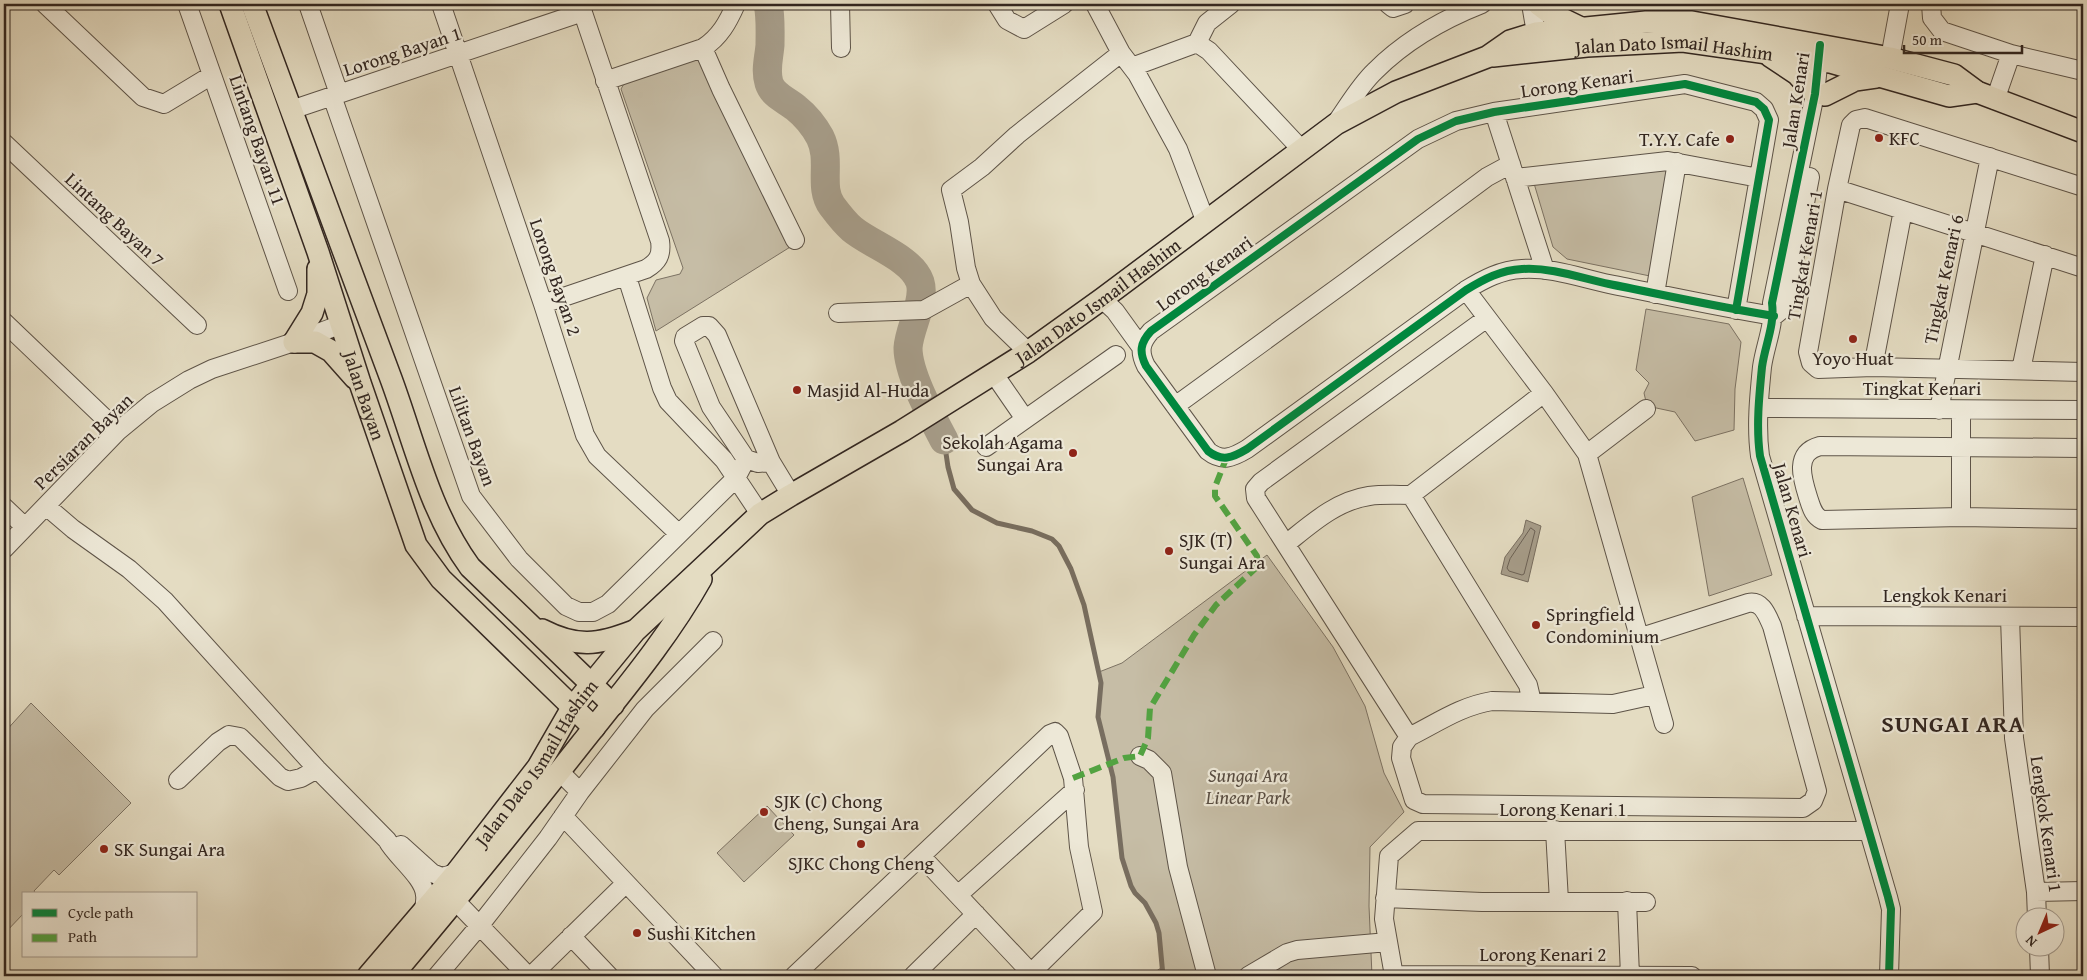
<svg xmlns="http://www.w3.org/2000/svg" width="2087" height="980" viewBox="0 0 2087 980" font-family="'Gentium Book Plus',serif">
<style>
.green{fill:#c6bda6;stroke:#7c7263}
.water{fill:#a79e8b;stroke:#786e60}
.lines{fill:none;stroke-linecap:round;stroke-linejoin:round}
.shore{stroke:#6c6256;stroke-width:1}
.stream{stroke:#786e60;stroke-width:5}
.river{stroke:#a79e8b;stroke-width:29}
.minor-casing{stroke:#5e5448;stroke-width:20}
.major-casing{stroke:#322620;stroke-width:24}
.minor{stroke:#ede8d7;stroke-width:18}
.major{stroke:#e4dcc2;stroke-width:21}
.quiet{stroke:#52a341;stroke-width:6;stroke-dasharray:12 6;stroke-linecap:butt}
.cycleway-casing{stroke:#ede8d7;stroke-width:11}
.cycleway{stroke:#00873e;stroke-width:8}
.poi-dot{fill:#8f2418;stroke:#ede8d7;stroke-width:2}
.labels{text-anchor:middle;stroke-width:4.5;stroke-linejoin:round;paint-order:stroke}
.street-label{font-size:19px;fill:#322620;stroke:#ede8d7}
.poi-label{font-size:19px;fill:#322620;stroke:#ede8d7;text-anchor:start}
.park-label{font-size:19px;font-style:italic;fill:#574c42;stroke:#ede8d7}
.district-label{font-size:24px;font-weight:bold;letter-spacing:1px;fill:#322620;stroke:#ede8d7}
</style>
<rect width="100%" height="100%" fill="#e4dcc2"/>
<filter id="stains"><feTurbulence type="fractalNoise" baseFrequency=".004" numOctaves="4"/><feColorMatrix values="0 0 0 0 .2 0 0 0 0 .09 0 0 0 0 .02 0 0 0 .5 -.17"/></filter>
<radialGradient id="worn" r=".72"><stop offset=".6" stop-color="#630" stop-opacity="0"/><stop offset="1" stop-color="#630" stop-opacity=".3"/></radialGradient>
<path class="green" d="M701 58 795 244 656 331 647 298 656 280 680 274 683 268 621 89 625 82Z
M1667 167 1650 276 1567 259 1553 247 1533 180Z
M1646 309 1729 324 1741 342 1735 389 1734 430 1695 441 1675 412 1647 406 1644 393 1649 383 1636 370Z
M1743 478 1772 575 1709 596 1692 497Z
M1267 555 1333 647 1365 706 1384 773 1404 812 1370 847 1369 906 1372 976H1149L1161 968 1159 933 1152 915 1131 886 1122 858 1113 777 1098 717 1101 683 1099 672 1122 663Z
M31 703 131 803 59 875 54 870 34 891 36 894H24V913L4 934V733Z
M767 806 794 835 744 882 717 853Z"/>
<path class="water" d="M1526 520 1541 526 1528 582 1501 574 1505 557 1523 533Z"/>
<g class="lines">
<path class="shore" d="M1531 528 1535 531 1524 574 1522 575 1509 571 1507 568 1510 559Z"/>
<path class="stream" d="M944 440 948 467 954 489 972 510 997 523 1032 531 1052 539 1059 546 1071 569 1084 605 1101 683 1098 717 1113 777 1122 858 1131 886 1135 893 1145 903 1156 923 1159 933 1163 976"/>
<path class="river" d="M768 4C771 17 770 32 770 45 769 58 765 70 769 83 773 96 787 100 796 108 806 116 814 126 820 137 832 161 818 187 832 206 838 214 845 223 852 229 871 245 912 258 920 282 926 301 909 328 908 348 908 374 932 417 944 440"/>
<defs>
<path id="minor" d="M45 4 143 97 164 104 212 75
M187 4 288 291
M308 4 339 94
M441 4 543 304 585 435 597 456 679 534
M840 4 841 48
M997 4 1007 20 1024 29 1064 4
M1095 4 1121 53 1137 74 1178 149 1205 220
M1388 4 1393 8 1405 4
M1531 4 1536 33
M1931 4 1932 18 1942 31 2011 54 2083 71
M1197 43 1209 51 1301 149
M1820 47 1815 94 1772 303C1775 325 1765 345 1762 367 1759 397 1756 427 1760 456L1888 897 1891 909 1889 976
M703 48 721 89 795 240
M1890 58 1900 4
M1132 67 1197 43 1207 23 1231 4
M605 81 703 48C720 37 728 22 736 4
M332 96 471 496 519 559 566 606 579 612H593L608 604 736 478 746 459
M1995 100 2011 54
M291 110 583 12
M1494 112 1545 270
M1336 123C1348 106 1360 85 1375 71 1405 41 1444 19 1482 4
M4 143 197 325
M1515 178 1668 161 1759 178
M2083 187 1865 118 1856 120 1851 125 1837 189 1808 352 1811 363 1818 369 1873 367 2083 372
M1837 189 2083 268
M627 277 662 388 668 401 724 460 760 514
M1466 290 1544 393 1587 454 1664 724
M1655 294 1677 162
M1102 299 1115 311 1141 347
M543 304 646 269C658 262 662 255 660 241L580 4
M1736 310 1769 120 1764 109 1756 102 1685 84 1494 112 1456 121 1418 139 1151 331C1140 343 1139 352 1146 366L1208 451C1222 462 1232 458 1247 449L1466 290C1484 279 1501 270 1522 269 1551 267 1581 278 1609 284 1664 295 1718 307 1774 316
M838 313 924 310 971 284
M1774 316 1785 307 1810 177
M1487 318 1261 482 1255 489 1256 498 1409 737 1402 747 1401 758 1414 800 1423 804 1803 808 1813 801 1817 791 1772 626C1767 615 1762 600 1748 603L1638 638
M4 322 118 431
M1028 352 993 318 971 284 966 268 959 222 951 190 982 167 1017 135 1121 53
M1873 367 1903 210
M2021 370 2045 255
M994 374 1025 419
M1175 406 1347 281 1487 177 1511 164
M1760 408 2083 410
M1939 410 1990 157
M1961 410V517
M986 447 1116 355
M2083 448 1820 446C1794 453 1802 478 1808 497 1811 506 1813 516 1822 520L1961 517 2083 519
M1587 454 1646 409
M771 462 758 463 746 459 711 407 684 341 685 337 703 326H709L717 335 771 462 791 495
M46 506 73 529 129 569 165 601 317 769 387 840C396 857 424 877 425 895 426 900 424 906 424 911
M4 507 25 527
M1286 544C1311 524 1336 501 1369 496 1383 494 1397 495 1411 495
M4 549 118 431 152 403 189 380 212 369 294 342 342 324
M1806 616 2083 617
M2010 617 2014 738 2036 892 2037 918
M1532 702 1528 685 1411 495 1544 393
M1409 737C1437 723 1461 706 1492 701L1613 704 1654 695
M1140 756 1149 760 1162 773 1178 867 1207 976
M560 772 580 792
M178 780 218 742 229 735 240 737 280 777 288 781 301 778 317 769
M563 816 714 976
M1555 830 1559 901
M401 845 432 873 442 877 456 873
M921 856 1034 976
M447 892 528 976
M2036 892 2083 891
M958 895 1075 790
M1385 898 1482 902H1646
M1627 901 1630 976
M571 936 609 976
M2039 948 2040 976
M1394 975 1692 976
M437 976 480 925 548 838 580 792 645 709 713 641
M531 976 626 883
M794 976 1050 734 1055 732 1059 736 1073 778 1079 847 1093 912 1028 976
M913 976 976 914
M1248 976 1287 953 1297 950 1388 942
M1394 976 1384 919 1389 856 1418 831H1867"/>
<g id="major">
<path id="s1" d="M230 4 318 252 360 383 416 545 441 579 594 728"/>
<path d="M252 4C297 128 344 252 390 376 414 440 429 511 470 567L613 705"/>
<path d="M1538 4 1550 13 1581 28"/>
<path id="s2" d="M1493 56 1587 46 1683 41 1830 62 1949 96 1977 92"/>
<path d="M1770 56 1797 74 1815 94"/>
<path d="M1825 95 1855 80 1876 77"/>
<path d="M294 342 312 313 318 294V269"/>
<path d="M294 342H315L331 351 355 378"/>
<path d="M542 630C577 648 598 645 634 631"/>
<path id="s3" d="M368 976 456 873 538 767 572 708 635 631 760 514 791 495 902 431 1028 352 1102 299 1336 124 1396 92 1487 57 1510 41 1536 33 1646 22H1692L1890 58 1954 75 1977 92 2083 132"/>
<path d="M392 976C456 900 519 823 581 744 623 691 668 638 701 579"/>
</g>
</defs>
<use href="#minor" class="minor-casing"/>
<use href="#major" class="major-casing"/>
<use href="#minor" class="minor"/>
<use href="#major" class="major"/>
<path class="quiet" d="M1073 778 1124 758 1140 756 1148 738 1150 708 1194 635 1216 605 1258 566 1257 556 1215 496V487L1226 459"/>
<defs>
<path id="cycleway" d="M1820 45 1815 94 1772 303C1775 325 1765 345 1762 367 1759 397 1756 427 1760 456L1888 897 1891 909 1889 976
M1736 310 1769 120 1764 109 1756 102 1685 84 1494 112 1456 121 1418 139 1151 331C1140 343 1139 352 1146 366L1208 451C1222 462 1232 458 1247 449L1466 290C1484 279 1501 270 1522 269 1551 267 1581 278 1609 284 1664 295 1718 307 1774 316"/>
</defs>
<use href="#cycleway" class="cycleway-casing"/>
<use href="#cycleway" class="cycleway"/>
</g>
<g class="poi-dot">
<circle cx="1879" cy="138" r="5"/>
<circle cx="1730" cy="139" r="5"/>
<circle cx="1853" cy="339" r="5"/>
<circle cx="797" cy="390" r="5"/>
<circle cx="1073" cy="453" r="5"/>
<circle cx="1169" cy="551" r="5"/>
<circle cx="1536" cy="625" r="5"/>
<circle cx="764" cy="812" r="5"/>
<circle cx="861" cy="844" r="5"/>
<circle cx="104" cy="849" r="5"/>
<circle cx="637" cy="933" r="5"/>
</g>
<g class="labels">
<g class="street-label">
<text transform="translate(402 51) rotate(-18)" y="7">Lorong Bayan 1</text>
<text dy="7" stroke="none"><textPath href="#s2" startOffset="182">Jalan Dato Ismail Hashim</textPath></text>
<text transform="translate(1577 83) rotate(-8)" y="7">Lorong Kenari</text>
<text transform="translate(1795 100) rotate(-81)" y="7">Jalan Kenari</text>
<text transform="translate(258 140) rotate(71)" y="7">Lintang Bayan 11</text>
<text transform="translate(115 219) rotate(43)" y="7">Lintang Bayan 7</text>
<text transform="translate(1804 255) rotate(-80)" y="7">Tingkat Kenari 1</text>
<text transform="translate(1204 273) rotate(-36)" y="7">Lorong Kenari</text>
<text transform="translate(556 277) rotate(71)" y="7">Lorong Bayan 2</text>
<text transform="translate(1943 279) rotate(-78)" y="7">Tingkat Kenari 6</text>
<text dy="7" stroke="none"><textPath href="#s3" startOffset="1008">Jalan Dato Ismail Hashim</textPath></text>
<text x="1922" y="395">Tingkat Kenari</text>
<text dy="7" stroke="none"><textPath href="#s1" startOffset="414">Jalan Bayan</textPath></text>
<text transform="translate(473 436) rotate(70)" y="7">Lilitan Bayan</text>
<text transform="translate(83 441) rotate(-44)" y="7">Persiaran Bayan</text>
<text transform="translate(1793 510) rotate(74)" y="7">Jalan Kenari</text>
<text x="1945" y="602">Lengkok Kenari</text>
<text dy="7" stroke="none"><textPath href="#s3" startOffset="272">Jalan Dato Ismail Hashim</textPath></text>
<text x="1563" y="816">Lorong Kenari 1</text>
<text transform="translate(2047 824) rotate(82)" y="7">Lengkok Kenari 1</text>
<text x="1543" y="961">Lorong Kenari 2</text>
</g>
<g class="poi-label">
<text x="1889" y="145">KFC</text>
<text x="1720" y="146" text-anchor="end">T.Y.Y. Cafe</text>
<text x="1853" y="365" text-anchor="middle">Yoyo Huat</text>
<text x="807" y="397">Masjid Al-Huda</text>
<text x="1063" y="449" text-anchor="end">Sekolah Agama<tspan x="1063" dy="22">Sungai Ara</tspan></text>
<text x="1179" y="547">SJK (T)<tspan x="1179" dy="22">Sungai Ara</tspan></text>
<text x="1546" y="621">Springfield<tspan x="1546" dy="22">Condominium</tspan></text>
<text x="774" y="808">SJK (C) Chong<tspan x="774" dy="22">Cheng, Sungai Ara</tspan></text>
<text x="114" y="856">SK Sungai Ara</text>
<text x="861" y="870" text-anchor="middle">SJKC Chong Cheng</text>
<text x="647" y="940">Sushi Kitchen</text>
</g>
<g class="park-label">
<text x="1248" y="782">Sungai Ara<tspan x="1248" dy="22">Linear Park</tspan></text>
</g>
<g class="district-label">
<text x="1953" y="732">SUNGAI ARA</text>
</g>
</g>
<rect width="2087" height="980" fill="none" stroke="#e4dcc2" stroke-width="20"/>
<rect x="5" y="5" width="2077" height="970" fill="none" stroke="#322620" stroke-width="2.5"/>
<rect x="10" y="10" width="2067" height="960" fill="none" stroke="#322620"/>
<rect x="22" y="892" width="175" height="65" fill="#ede8d7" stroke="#a29a8e"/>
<rect x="32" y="909" width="25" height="8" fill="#00873e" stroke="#a29a8e"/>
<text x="68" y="918" font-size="15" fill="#322620">Cycle path</text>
<rect x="32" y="934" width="25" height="8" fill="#52a341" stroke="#a29a8e"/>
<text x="68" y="942" font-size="15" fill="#322620">Path</text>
<g transform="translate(2040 932) rotate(224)"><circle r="24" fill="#ede8d7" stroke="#a29a8e"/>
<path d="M0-4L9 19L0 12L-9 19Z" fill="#8f2418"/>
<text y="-8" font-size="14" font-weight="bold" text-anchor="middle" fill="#322620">N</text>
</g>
<path d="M1904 45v8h118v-8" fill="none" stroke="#322620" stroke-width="2.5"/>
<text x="1912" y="45" font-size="15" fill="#322620" stroke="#ede8d7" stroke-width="4" paint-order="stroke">50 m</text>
<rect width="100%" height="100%" filter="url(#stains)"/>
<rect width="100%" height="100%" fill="url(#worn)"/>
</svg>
